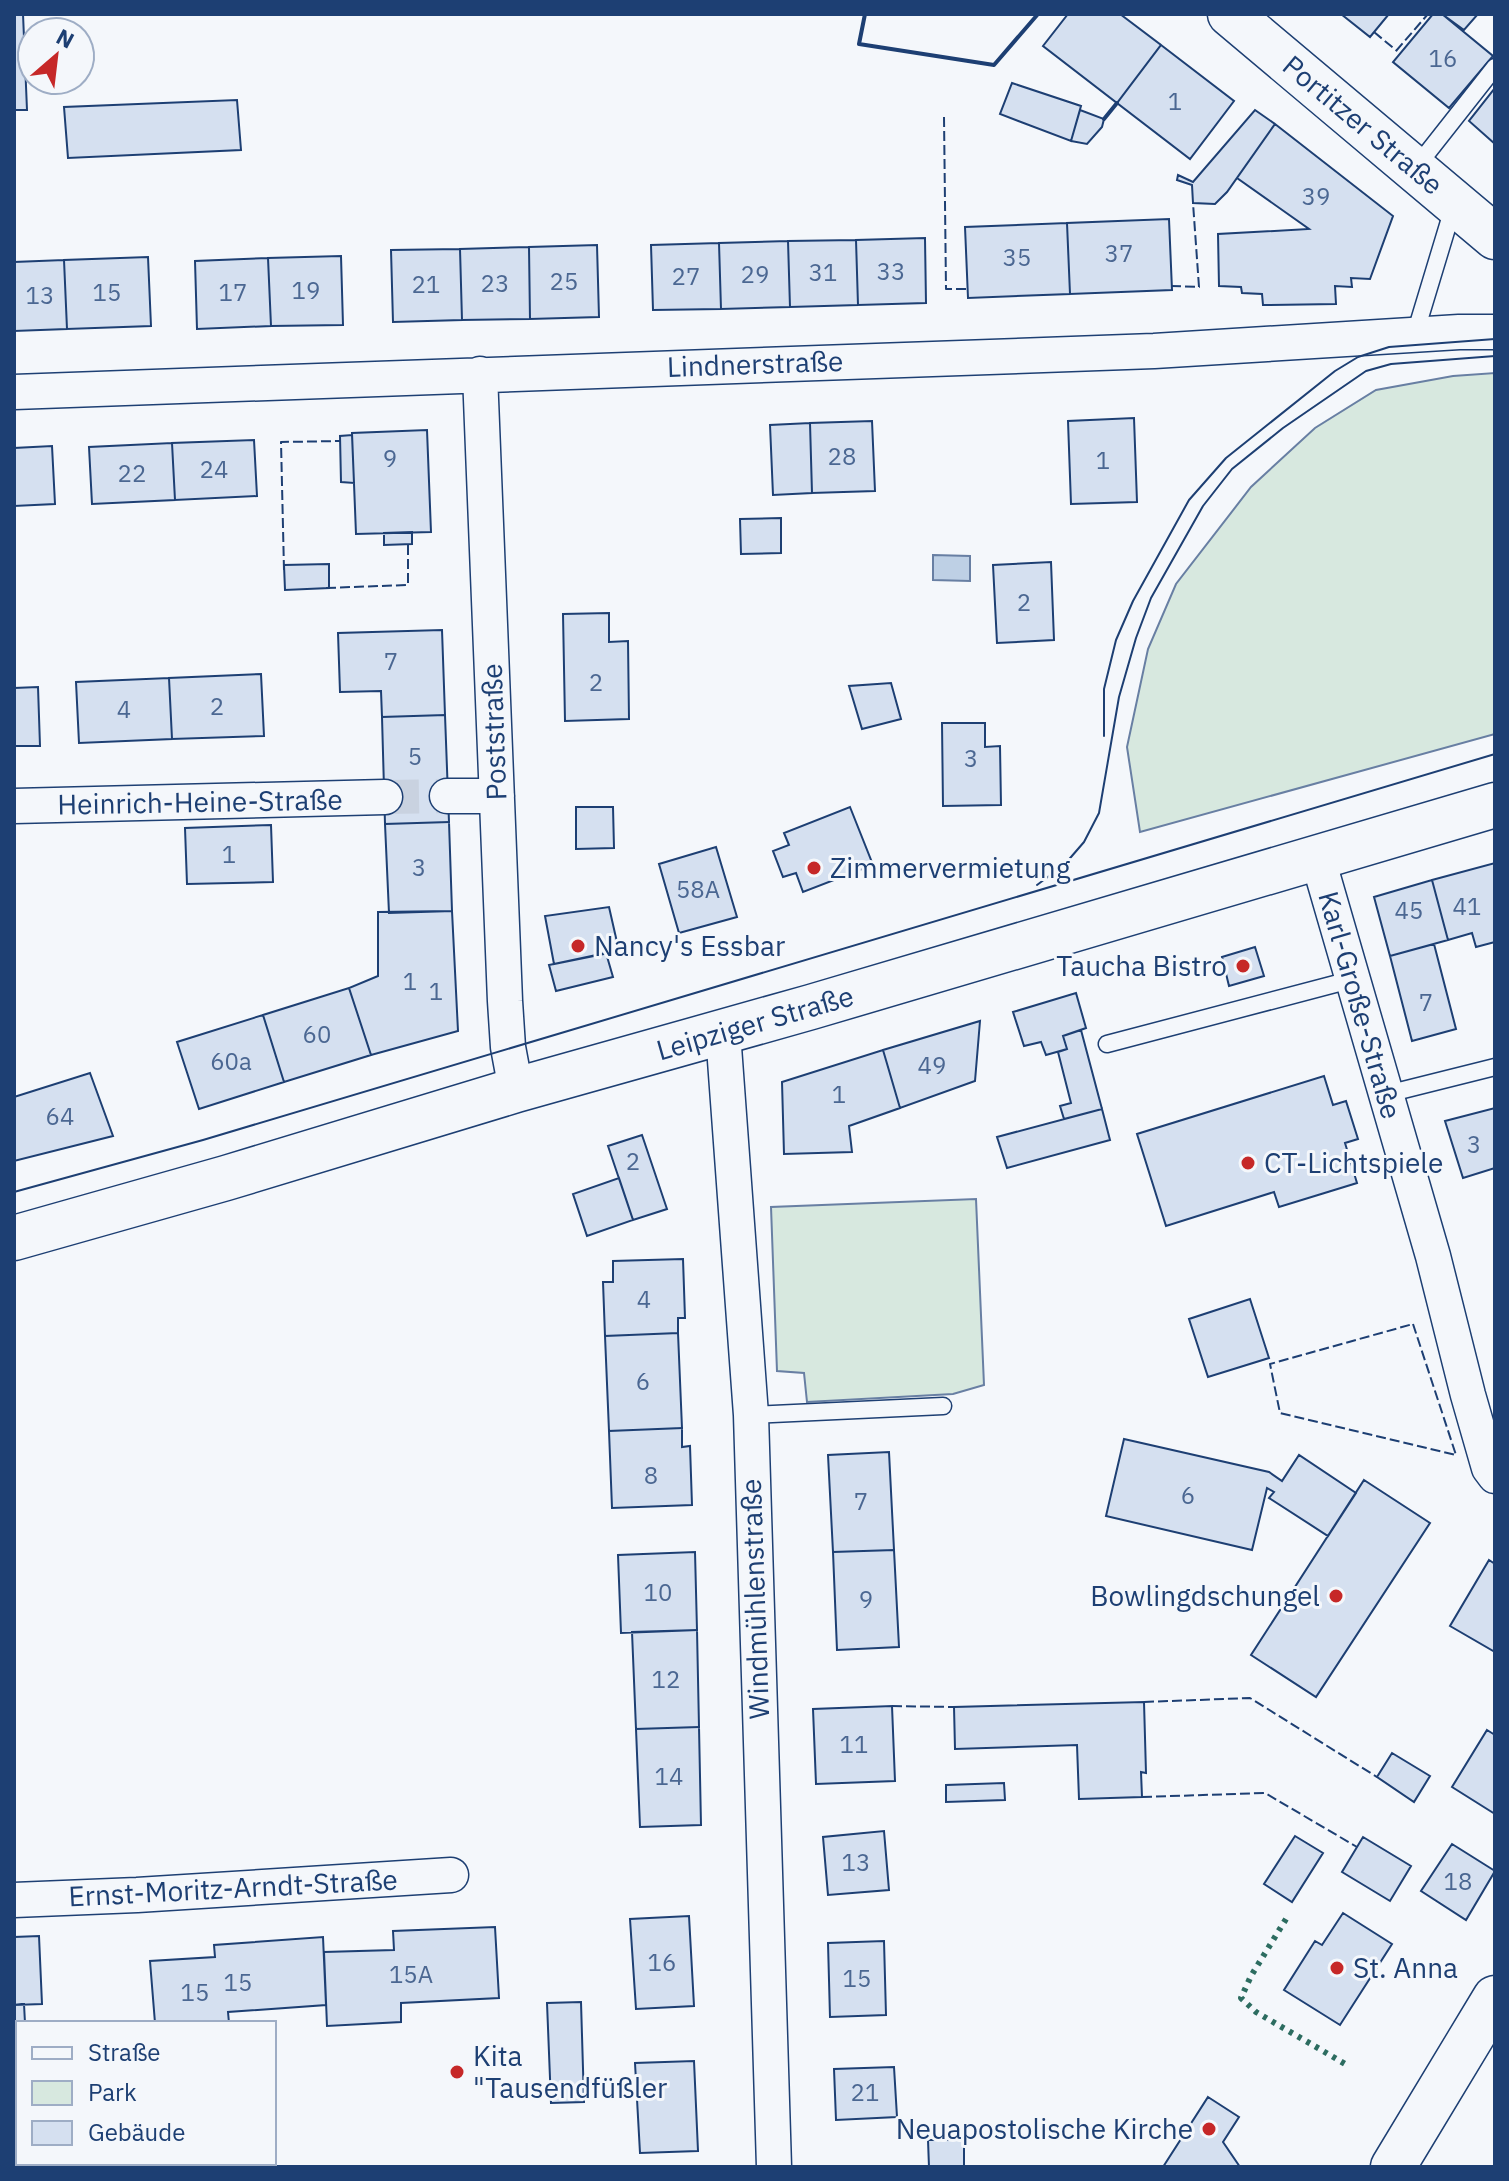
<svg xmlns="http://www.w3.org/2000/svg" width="1509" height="2181" viewBox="0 0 1509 2181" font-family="'IBM Plex Sans',sans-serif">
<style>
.green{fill:#d7e8df;stroke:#687fa3;stroke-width:2}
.water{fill:#bed0e5;stroke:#687fa3;stroke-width:2}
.building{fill:#d5e0f0;stroke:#1d3f73;stroke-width:2}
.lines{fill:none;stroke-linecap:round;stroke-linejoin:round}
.minor-tunnel{stroke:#c9d2e0;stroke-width:34;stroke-dasharray:34 17;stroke-linecap:butt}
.service-casing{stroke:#1d3f73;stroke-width:19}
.minor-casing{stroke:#1d3f73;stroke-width:37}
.secondary-casing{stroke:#1d3f73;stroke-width:47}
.primary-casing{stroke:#1d3f73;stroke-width:47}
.service{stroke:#f4f7fb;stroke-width:16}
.minor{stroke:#f4f7fb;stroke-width:34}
.secondary{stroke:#f4f7fb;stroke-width:44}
.primary{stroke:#f4f7fb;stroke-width:44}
.tram{stroke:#1d3f73;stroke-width:2}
.hedge{stroke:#2c6c60;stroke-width:6;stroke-dasharray:4 6;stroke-linecap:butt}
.fence{stroke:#1d3f73;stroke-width:2;stroke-dasharray:10 4;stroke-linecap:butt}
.wall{stroke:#1d3f73;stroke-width:4}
.poi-dot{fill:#c62828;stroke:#f4f7fb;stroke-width:3}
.labels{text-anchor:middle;stroke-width:6;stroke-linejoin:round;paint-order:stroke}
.number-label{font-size:24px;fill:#4b6792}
.street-label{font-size:28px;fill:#1d3f73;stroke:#f4f7fb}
.poi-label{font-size:28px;fill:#1d3f73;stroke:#f4f7fb;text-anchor:start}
</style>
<rect width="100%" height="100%" fill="#f4f7fb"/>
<path class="green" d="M1495 373V734L1140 832 1127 747 1148 649 1176 584 1251 487 1315 428 1376 390 1453 376Z
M976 1199 984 1385 953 1394 807 1402 804 1373 777 1371 771 1207Z"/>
<path class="water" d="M933 555 970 556V581L933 580Z"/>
<path class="building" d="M14 14H23L27 110H14Z
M1068 14H1120L1161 45 1117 103 1043 46Z
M1341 14H1389L1370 37Z
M1433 14H1442L1493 56 1449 108 1393 62Z
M1442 14H1478L1464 30Z
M1161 45 1234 101 1190 159 1117 103Z
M1012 83 1081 106 1071 141 1000 114Z
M1495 88V144L1469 121Z
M237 100 241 150 68 158 64 107Z
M1080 110 1104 119 1102 127 1087 144 1071 141Z
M1255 110 1275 124 1227 192 1215 204 1193 203 1192 185 1177 180 1178 175 1193 182Z
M1275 124 1393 216 1370 279 1351 278 1352 287 1335 286 1336 304 1263 305 1262 294 1242 293 1241 287 1219 286 1218 234 1309 229 1237 178Z
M1169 219 1172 290 1070 294 1067 223Z
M1067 223 1070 294 968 298 965 227Z
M925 238 926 303 858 305 856 240Z
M856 240 858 305 790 307 788 241Z
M788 241 790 307 721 309 719 243Z
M719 243 721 309 653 310 651 245Z
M597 245 599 317 530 319 529 247Z
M529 247 530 319 462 320 460 249Z
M460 249 462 320 393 322 391 250Z
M341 256 343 325 271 326 268 258Z
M148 257 151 326 67 329 64 260Z
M268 258 271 326 197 329 195 261Z
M64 260 67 329 14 331V262Z
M1134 418 1137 502 1071 504 1068 421Z
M872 421 875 491 812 493 810 423Z
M810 423 812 493 773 495 770 425Z
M427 430 431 532 356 534 352 433Z
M352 435 354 483 341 482 340 436Z
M254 440 257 496 175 500 172 443Z
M172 443 175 500 92 504 89 447Z
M52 446 55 504 14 506V448Z
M781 518V553L741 554 740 519Z
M412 532V544L384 545V533Z
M1051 562 1054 640 997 643 993 565Z
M329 564V588L285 590 284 565Z
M609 613V642L628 641 629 719 565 721 563 614Z
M442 630 445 715 382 717 381 691 340 692 338 633Z
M261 674 264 736 172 739 169 678Z
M169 678 172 739 79 743 76 682Z
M891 683 901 719 862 729 849 686Z
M38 687 40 746H14V688Z
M445 715 449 822 385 824 382 717Z
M942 723H985V747L1000 746 1001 805 943 806Z
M576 807H613L614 848 576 849Z
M850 807 873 865 803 892 796 873 783 877 773 851 789 845 784 833Z
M449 822 452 911 389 913 385 824Z
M271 825 273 882 187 884 185 828Z
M716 847 737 917 679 933 659 864Z
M1495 863V942L1476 947 1472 933 1448 940 1432 880Z
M1432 880 1448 940 1390 956 1374 897Z
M609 907 619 951 554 964 545 916Z
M452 911 458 1031 371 1055 349 988 378 976V912Z
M1434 944 1456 1029 1412 1041 1390 956Z
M1255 947 1264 976 1229 986 1222 957Z
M606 953 613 977 556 991 549 965Z
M349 988 371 1055 284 1082 263 1015Z
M1076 993 1086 1028 1063 1036 1067 1049 1046 1055 1041 1042 1024 1046 1013 1012Z
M263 1015 284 1082 199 1109 177 1042Z
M980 1021 975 1081 900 1108 883 1050Z
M1081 1030 1102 1109 1064 1119 1060 1106 1071 1103 1058 1052 1067 1049 1063 1036Z
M883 1050 900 1108 849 1126 852 1152 784 1154 782 1082Z
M90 1073 113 1136 14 1161V1097Z
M1324 1076 1333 1105 1346 1101 1358 1139 1345 1143 1357 1183 1279 1207 1274 1192 1166 1226 1137 1134Z
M1495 1108V1168L1463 1178 1445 1121Z
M1102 1109 1110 1140 1007 1168 997 1137Z
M642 1135 667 1209 633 1220 608 1146Z
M619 1178 633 1220 587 1236 573 1194Z
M683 1259 685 1318H678V1333L605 1336 603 1282H613V1261Z
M1250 1299 1269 1358 1208 1377 1189 1319Z
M678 1333 682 1428 609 1431 605 1336Z
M682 1428V1447L690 1446 692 1505 612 1508 609 1431Z
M1124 1439 1269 1472 1282 1481 1299 1455 1356 1493 1328 1536 1269 1498 1274 1492 1267 1488 1252 1550 1106 1516Z
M889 1452 894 1550 833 1552 828 1455Z
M1364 1480 1430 1523 1316 1697 1251 1655Z
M894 1550 899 1647 837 1650 833 1552Z
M695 1552 697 1630 621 1633 618 1555Z
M1489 1560 1495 1564V1652L1450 1626Z
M697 1630 699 1727 636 1729 632 1632Z
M1144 1702 1146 1773 1141 1772 1142 1797 1079 1799 1077 1745 955 1749 954 1707Z
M892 1706 895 1781 816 1784 813 1709Z
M699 1727 701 1825 640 1827 636 1729Z
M1487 1730 1495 1735V1814L1452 1787Z
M1392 1753 1430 1776 1414 1802 1377 1777Z
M1004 1783 1005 1800 946 1802V1785Z
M884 1831 889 1890 828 1895 823 1837Z
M1295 1836 1323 1853 1292 1902 1264 1884Z
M1363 1837 1411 1866 1390 1901 1342 1872Z
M1452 1844 1495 1871 1466 1920 1421 1891Z
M1343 1913 1392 1944 1340 2025 1284 1990 1315 1941 1322 1945Z
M689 1916 694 2006 636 2009 630 1919Z
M495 1927 499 1998 401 2003V2022L327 2026 324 1952 394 1950 393 1931Z
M39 1936 42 2004 14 2005V1937Z
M323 1937 326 2005 228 2012 229 2023H155L150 1961 215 1957 214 1945Z
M884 1941 886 2015 830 2017 828 1943Z
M581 2002 584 2102 551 2103 547 2003Z
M24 2004 25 2023H18V2035H14V2005Z
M14 2035H18V2098H14Z
M694 2061 698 2151 640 2153 635 2063Z
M894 2067 897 2117 836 2120 834 2069Z
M1208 2097 1239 2117 1223 2142 1240 2167H1163Z
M14 2132H18V2163H56V2167H14Z
M928 2140H964V2167H929Z"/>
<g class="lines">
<path class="minor-tunnel" d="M385 797 447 796"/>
<defs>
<path id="service" d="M1417 166 1495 67
M1415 334 1454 205
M1107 1044 1354 979
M1387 1094 1495 1067
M751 1415 943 1406"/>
<path id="minor" d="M480 374 505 1001 508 1047 516 1090
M14 392 1154 351 1459 332H1495
M447 796H497
M14 806 385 797
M1317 856 1433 1256 1468 1395 1489 1468 1495 1476
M723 1033 751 1415 774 2167
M14 1900 137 1895 451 1875"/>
<path id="secondary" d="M1230 14 1495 237
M1393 2167 1495 1998"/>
<path id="primary" d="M14 1238 226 1178 516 1090 811 1007 1495 805"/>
</defs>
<use href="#service" class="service-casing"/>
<use href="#minor" class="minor-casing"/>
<use href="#secondary" class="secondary-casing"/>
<use href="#primary" class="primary-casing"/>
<use href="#service" class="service"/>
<use href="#minor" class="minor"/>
<use href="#secondary" class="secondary"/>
<use href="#primary" class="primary"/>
<path class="tram" d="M1104 736V689L1116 640 1133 601 1189 500 1226 458 1335 371 1358 357 1389 347 1495 339
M1037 885 1065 864 1084 842 1099 813 1119 697 1136 638 1151 598 1203 506 1232 469 1283 428 1366 371 1391 364 1495 356
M14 1192 203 1140 1495 754"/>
<path class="hedge" d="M1286 1919 1251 1976 1241 1998 1256 2012 1347 2065"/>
<path class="fence" d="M1374 32 1397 51
M1396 51 1428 14
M944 117 946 289H968
M1171 286 1199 287 1193 203
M284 570 281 442 340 441
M326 588 408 585V544
M1413 1324 1456 1455 1280 1413 1270 1364Z
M1144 1702 1250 1698 1377 1777
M892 1706 954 1707
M1142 1797 1265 1793 1357 1847"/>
<path class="wall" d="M865 14 859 44 994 65 1038 14
M1104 119 1117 103"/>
</g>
<g class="poi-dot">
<circle cx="814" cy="868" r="8"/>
<circle cx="578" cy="946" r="8"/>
<circle cx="1243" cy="966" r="8"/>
<circle cx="1248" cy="1163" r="8"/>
<circle cx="1336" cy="1596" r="8"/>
<circle cx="1337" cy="1968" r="8"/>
<circle cx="457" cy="2072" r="8"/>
<circle cx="1209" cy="2129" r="8"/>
</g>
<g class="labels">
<g class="number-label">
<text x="1443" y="67">16</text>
<text x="1175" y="110">1</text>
<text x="1316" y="205">39</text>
<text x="1119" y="262">37</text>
<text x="1017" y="266">35</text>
<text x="891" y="280">33</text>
<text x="823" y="281">31</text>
<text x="755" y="283">29</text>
<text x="686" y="285">27</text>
<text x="564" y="290">25</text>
<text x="495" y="292">23</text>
<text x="426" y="293">21</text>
<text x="306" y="299">19</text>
<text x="107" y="301">15</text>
<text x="233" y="301">17</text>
<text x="40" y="304">13</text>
<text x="842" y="465">28</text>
<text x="390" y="467">9</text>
<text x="1103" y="469">1</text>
<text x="214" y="478">24</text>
<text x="132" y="482">22</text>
<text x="1024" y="611">2</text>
<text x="391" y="670">7</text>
<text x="596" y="691">2</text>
<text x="217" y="715">2</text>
<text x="124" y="718">4</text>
<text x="415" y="765">5</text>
<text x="971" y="767">3</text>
<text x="229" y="863">1</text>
<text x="419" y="876">3</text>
<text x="698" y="898">58A</text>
<text x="1467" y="915">41</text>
<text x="1409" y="919">45</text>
<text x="410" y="990">1</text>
<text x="436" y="1000">1</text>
<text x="1426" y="1011">7</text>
<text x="317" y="1043">60</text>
<text x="231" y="1070">60a</text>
<text x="932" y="1074">49</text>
<text x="839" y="1103">1</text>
<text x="60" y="1125">64</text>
<text x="1474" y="1153">3</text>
<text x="633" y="1170">2</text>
<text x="644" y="1308">4</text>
<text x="643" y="1390">6</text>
<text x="651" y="1484">8</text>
<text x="1188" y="1504">6</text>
<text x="861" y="1510">7</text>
<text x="658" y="1601">10</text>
<text x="866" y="1608">9</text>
<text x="666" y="1688">12</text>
<text x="854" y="1753">11</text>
<text x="669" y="1785">14</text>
<text x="856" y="1871">13</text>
<text x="1458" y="1890">18</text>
<text x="662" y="1971">16</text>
<text x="411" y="1983">15A</text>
<text x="857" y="1987">15</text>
<text x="238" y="1991">15</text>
<text x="195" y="2001">15</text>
<text x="865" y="2101">21</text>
</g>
<g class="street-label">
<text transform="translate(1363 125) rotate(40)" y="10">Portitzer Straße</text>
<text transform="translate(755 364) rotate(-2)" y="10">Lindnerstraße</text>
<text transform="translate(494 732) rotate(-92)" y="10">Poststraße</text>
<text transform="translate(200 802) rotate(-1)" y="10">Heinrich-Heine-Straße</text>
<text transform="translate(1360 1005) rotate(74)" y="10">Karl-Große-Straße</text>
<text transform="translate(755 1023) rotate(-16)" y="10">Leipziger Straße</text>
<text transform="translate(755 1599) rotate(-92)" y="10">Windmühlenstraße</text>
<text transform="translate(233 1888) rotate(-3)" y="10">Ernst-Moritz-Arndt-Straße</text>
</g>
<g class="poi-label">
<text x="830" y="878">Zimmervermietung</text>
<text x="594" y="956">Nancy's Essbar</text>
<text x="1227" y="976" text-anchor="end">Taucha Bistro</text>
<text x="1264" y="1173">CT-Lichtspiele</text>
<text x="1320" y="1606" text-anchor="end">Bowlingdschungel</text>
<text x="1353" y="1978">St. Anna</text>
<text x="473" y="2066">Kita<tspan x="473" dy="32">"Tausendfüßler</tspan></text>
<text x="1193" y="2139" text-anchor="end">Neuapostolische Kirche</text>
</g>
</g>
<rect width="1509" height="2181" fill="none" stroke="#1d3f73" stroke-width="32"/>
<rect x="16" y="2021" width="260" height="144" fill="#f4f7fb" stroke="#9eadc5" stroke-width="2"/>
<rect x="32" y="2047" width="40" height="12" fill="#f4f7fb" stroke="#9eadc5" stroke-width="2"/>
<text x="88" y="2061" font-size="24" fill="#1d3f73">Straße</text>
<rect x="32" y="2081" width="40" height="24" fill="#d7e8df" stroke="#9eadc5" stroke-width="2"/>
<text x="88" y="2101" font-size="24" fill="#1d3f73">Park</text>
<rect x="32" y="2121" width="40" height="24" fill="#d5e0f0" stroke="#9eadc5" stroke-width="2"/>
<text x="88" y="2141" font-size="24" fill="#1d3f73">Gebäude</text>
<g transform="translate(56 56) rotate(28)"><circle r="38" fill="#f4f7fb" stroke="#9eadc5" stroke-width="2"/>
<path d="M0-6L14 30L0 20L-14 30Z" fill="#c62828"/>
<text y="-12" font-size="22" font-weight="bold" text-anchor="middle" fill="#1d3f73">N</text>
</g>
</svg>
